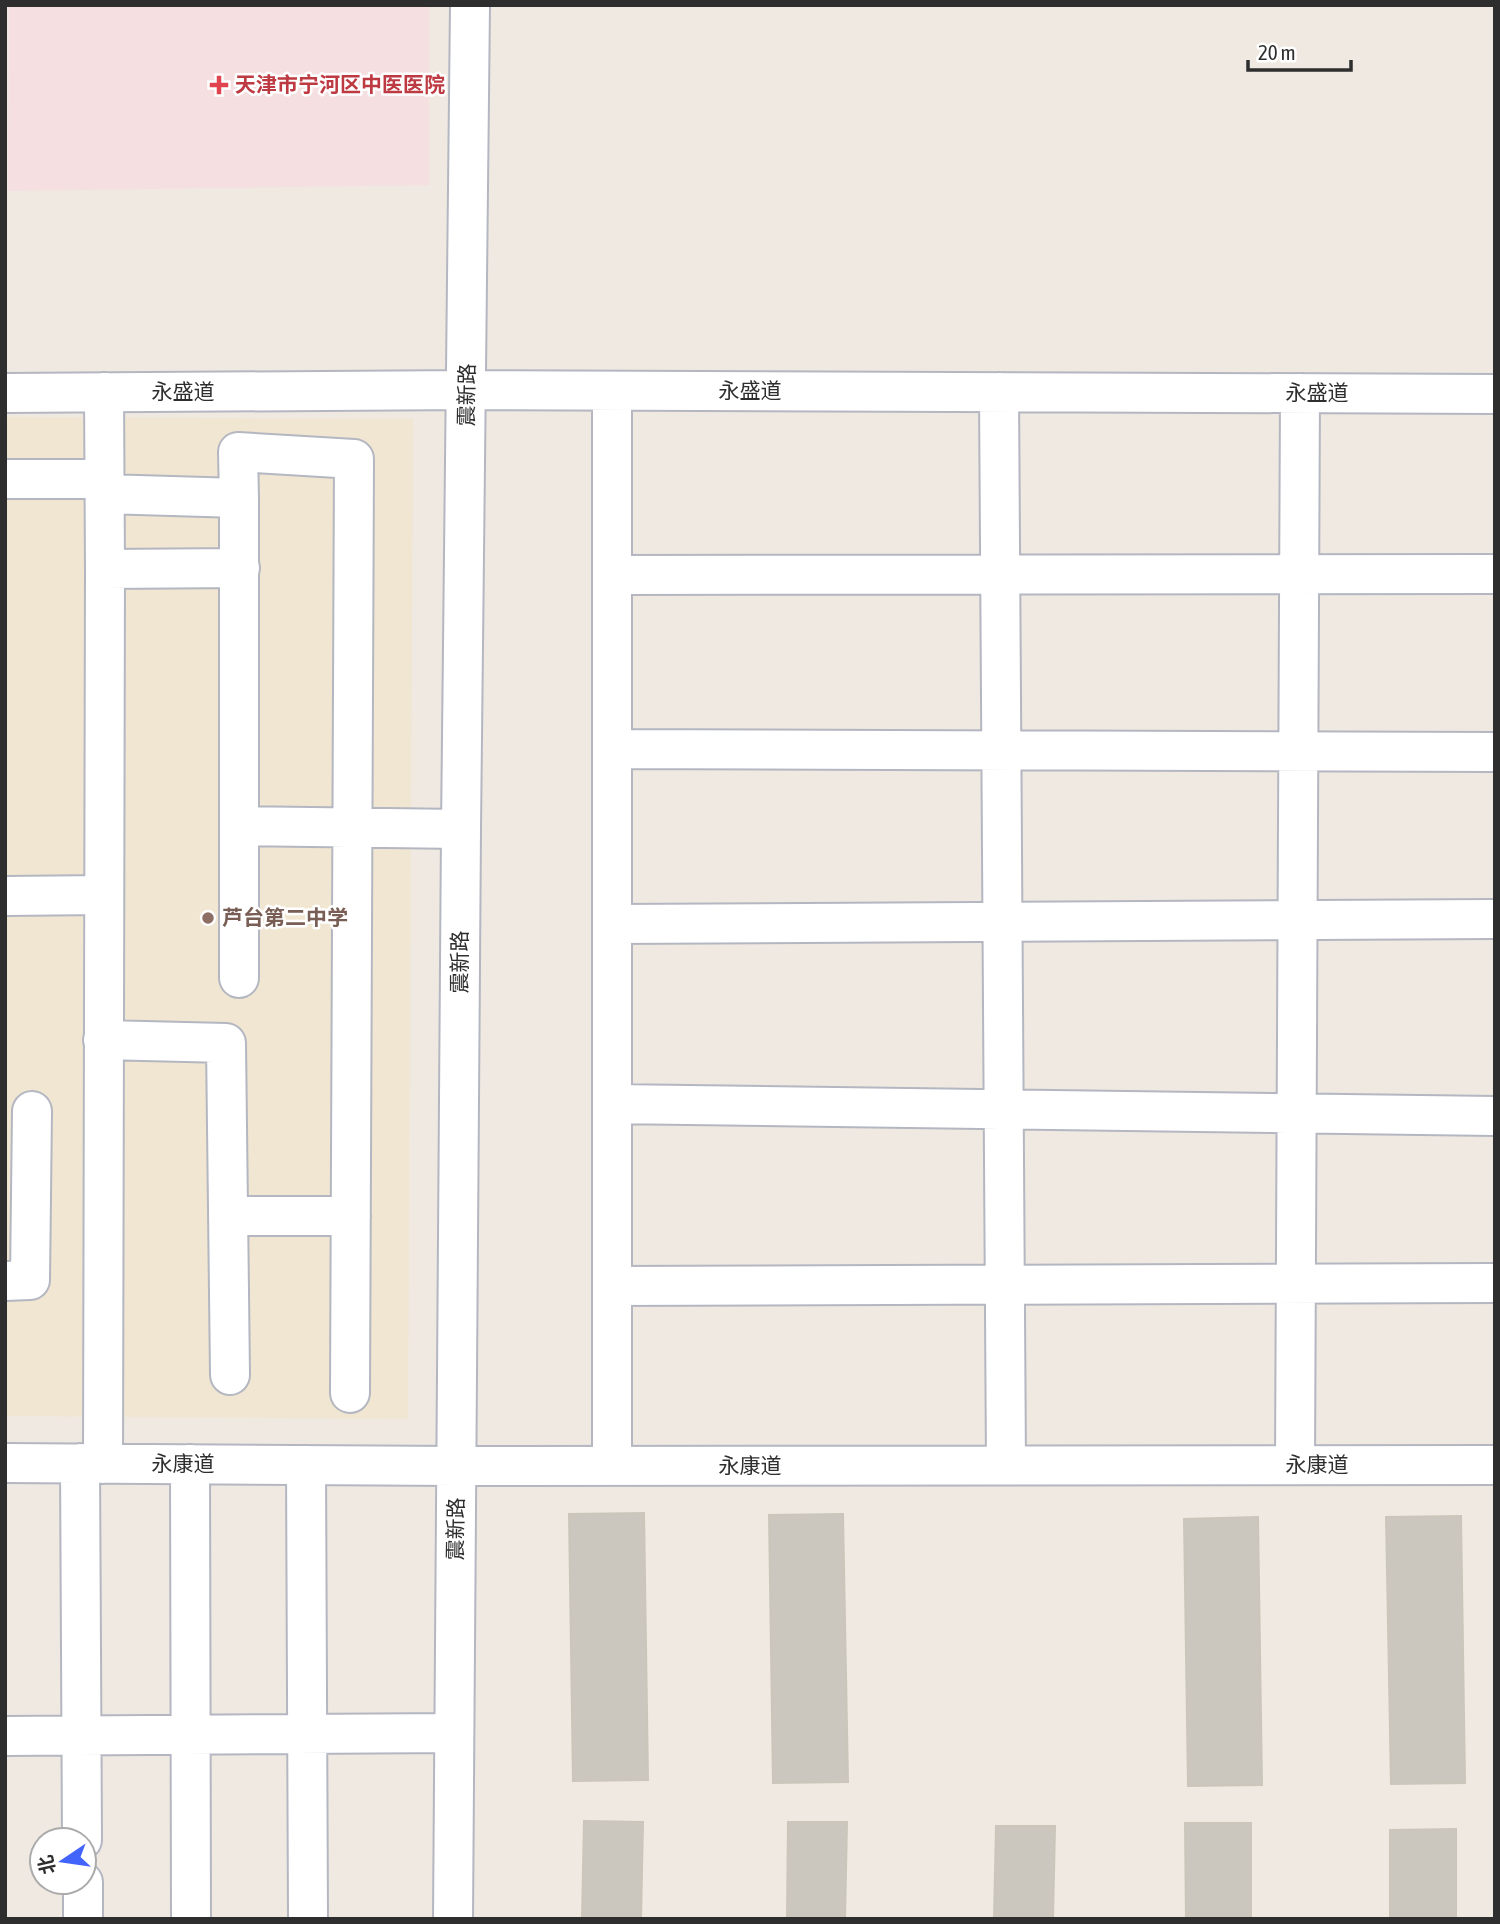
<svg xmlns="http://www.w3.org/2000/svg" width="1500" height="1924" viewBox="0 0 1500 1924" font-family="'Asap Condensed','Noto Sans SC',sans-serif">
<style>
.education{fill:#f0e6d1}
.medical{fill:#f5dfe0}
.building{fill:#cbc7bf;stroke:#cbc5ba;stroke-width:2}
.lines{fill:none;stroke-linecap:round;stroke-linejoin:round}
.minor-casing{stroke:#b4b7c1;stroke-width:42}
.minor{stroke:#fff;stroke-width:38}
.health-dot{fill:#e0444e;stroke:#fff;stroke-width:2.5}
.education-dot{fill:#8d6e63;stroke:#fff;stroke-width:2.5}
.labels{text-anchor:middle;stroke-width:5;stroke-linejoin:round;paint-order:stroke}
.health-label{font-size:21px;font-weight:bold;fill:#be3a42;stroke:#fff;text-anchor:start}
.street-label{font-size:21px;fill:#2e2e2e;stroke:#fff}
.education-label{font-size:21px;font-weight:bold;fill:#785e54;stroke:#fff;text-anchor:start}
</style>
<rect width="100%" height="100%" fill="#efe9e1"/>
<path class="education" d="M5 417 413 419 408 1419 5 1416Z"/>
<path class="medical" d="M9 5H429V185L8 191Z"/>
<path class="building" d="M644 1513 648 1780 573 1781 569 1514Z
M843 1514 848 1782 773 1783 769 1515Z
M1461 1516 1465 1783 1391 1784 1386 1517Z
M1258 1517 1262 1785 1188 1786 1184 1519Z
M584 1821 643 1822 641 1919H582Z
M788 1822H847L845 1919H787Z
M1185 1823H1251V1919H1186Z
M996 1826H1055L1053 1919H994Z
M1456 1829V1919H1390V1830Z"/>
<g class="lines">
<defs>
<path id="minor" d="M612 391V1466
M999 392 1006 1465
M5 393 467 390 1495 394
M5 479H104
M104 494 239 498 238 452 354 459 350 1393
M239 498V978
M105 569 240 568
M612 575 1495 574
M612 749 1495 752
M240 826 461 829
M5 896 103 895
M612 924 1495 919
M103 1040 226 1043 230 1375
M612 1104 1495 1116
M228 1216H351
M5 1281 30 1280 32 1111
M612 1286 1495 1283
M5 1463 457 1466 1495 1465
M80 1463 82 1840
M103 1464 105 569 104 392
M190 1464 191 1919
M306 1465 308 1919
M1295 1465 1300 393
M5 1736 454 1733
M83 1882V1919
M453 1919 461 829 470 5"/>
</defs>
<use href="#minor" class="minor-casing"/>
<use href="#minor" class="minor"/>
</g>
<path class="health-dot" d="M215.5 74.5h7v7h7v7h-7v7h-7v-7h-7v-7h7z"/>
<circle class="education-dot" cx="208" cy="918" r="7"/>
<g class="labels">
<g class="health-label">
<text x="235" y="92">天津市宁河区中医医院</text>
</g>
<g class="street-label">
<text x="750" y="398">永盛道</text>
<text x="183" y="399">永盛道</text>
<text x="1317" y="400">永盛道</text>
<text transform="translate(467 395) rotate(-89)" y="7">震新路</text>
<text transform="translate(460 962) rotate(-90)" y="7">震新路</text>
<text x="183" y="1471">永康道</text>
<text x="1317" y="1472">永康道</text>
<text x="750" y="1473">永康道</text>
<text transform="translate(456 1529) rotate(-89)" y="7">震新路</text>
</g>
<g class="education-label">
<text x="222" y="925">芦台第二中学</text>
</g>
</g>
<rect width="1500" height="1924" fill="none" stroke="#2e2e2e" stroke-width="14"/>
<g transform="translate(63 1861) rotate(257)"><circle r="33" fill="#ffffff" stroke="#ababab" stroke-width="2"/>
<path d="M0-5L12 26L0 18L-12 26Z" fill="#4264fb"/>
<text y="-10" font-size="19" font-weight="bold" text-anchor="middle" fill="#2e2e2e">北</text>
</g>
<path d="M1248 60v10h103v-10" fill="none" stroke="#2e2e2e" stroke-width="3.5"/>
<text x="1258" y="60" font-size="21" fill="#2e2e2e" stroke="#ffffff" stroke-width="5" paint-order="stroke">20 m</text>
</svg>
